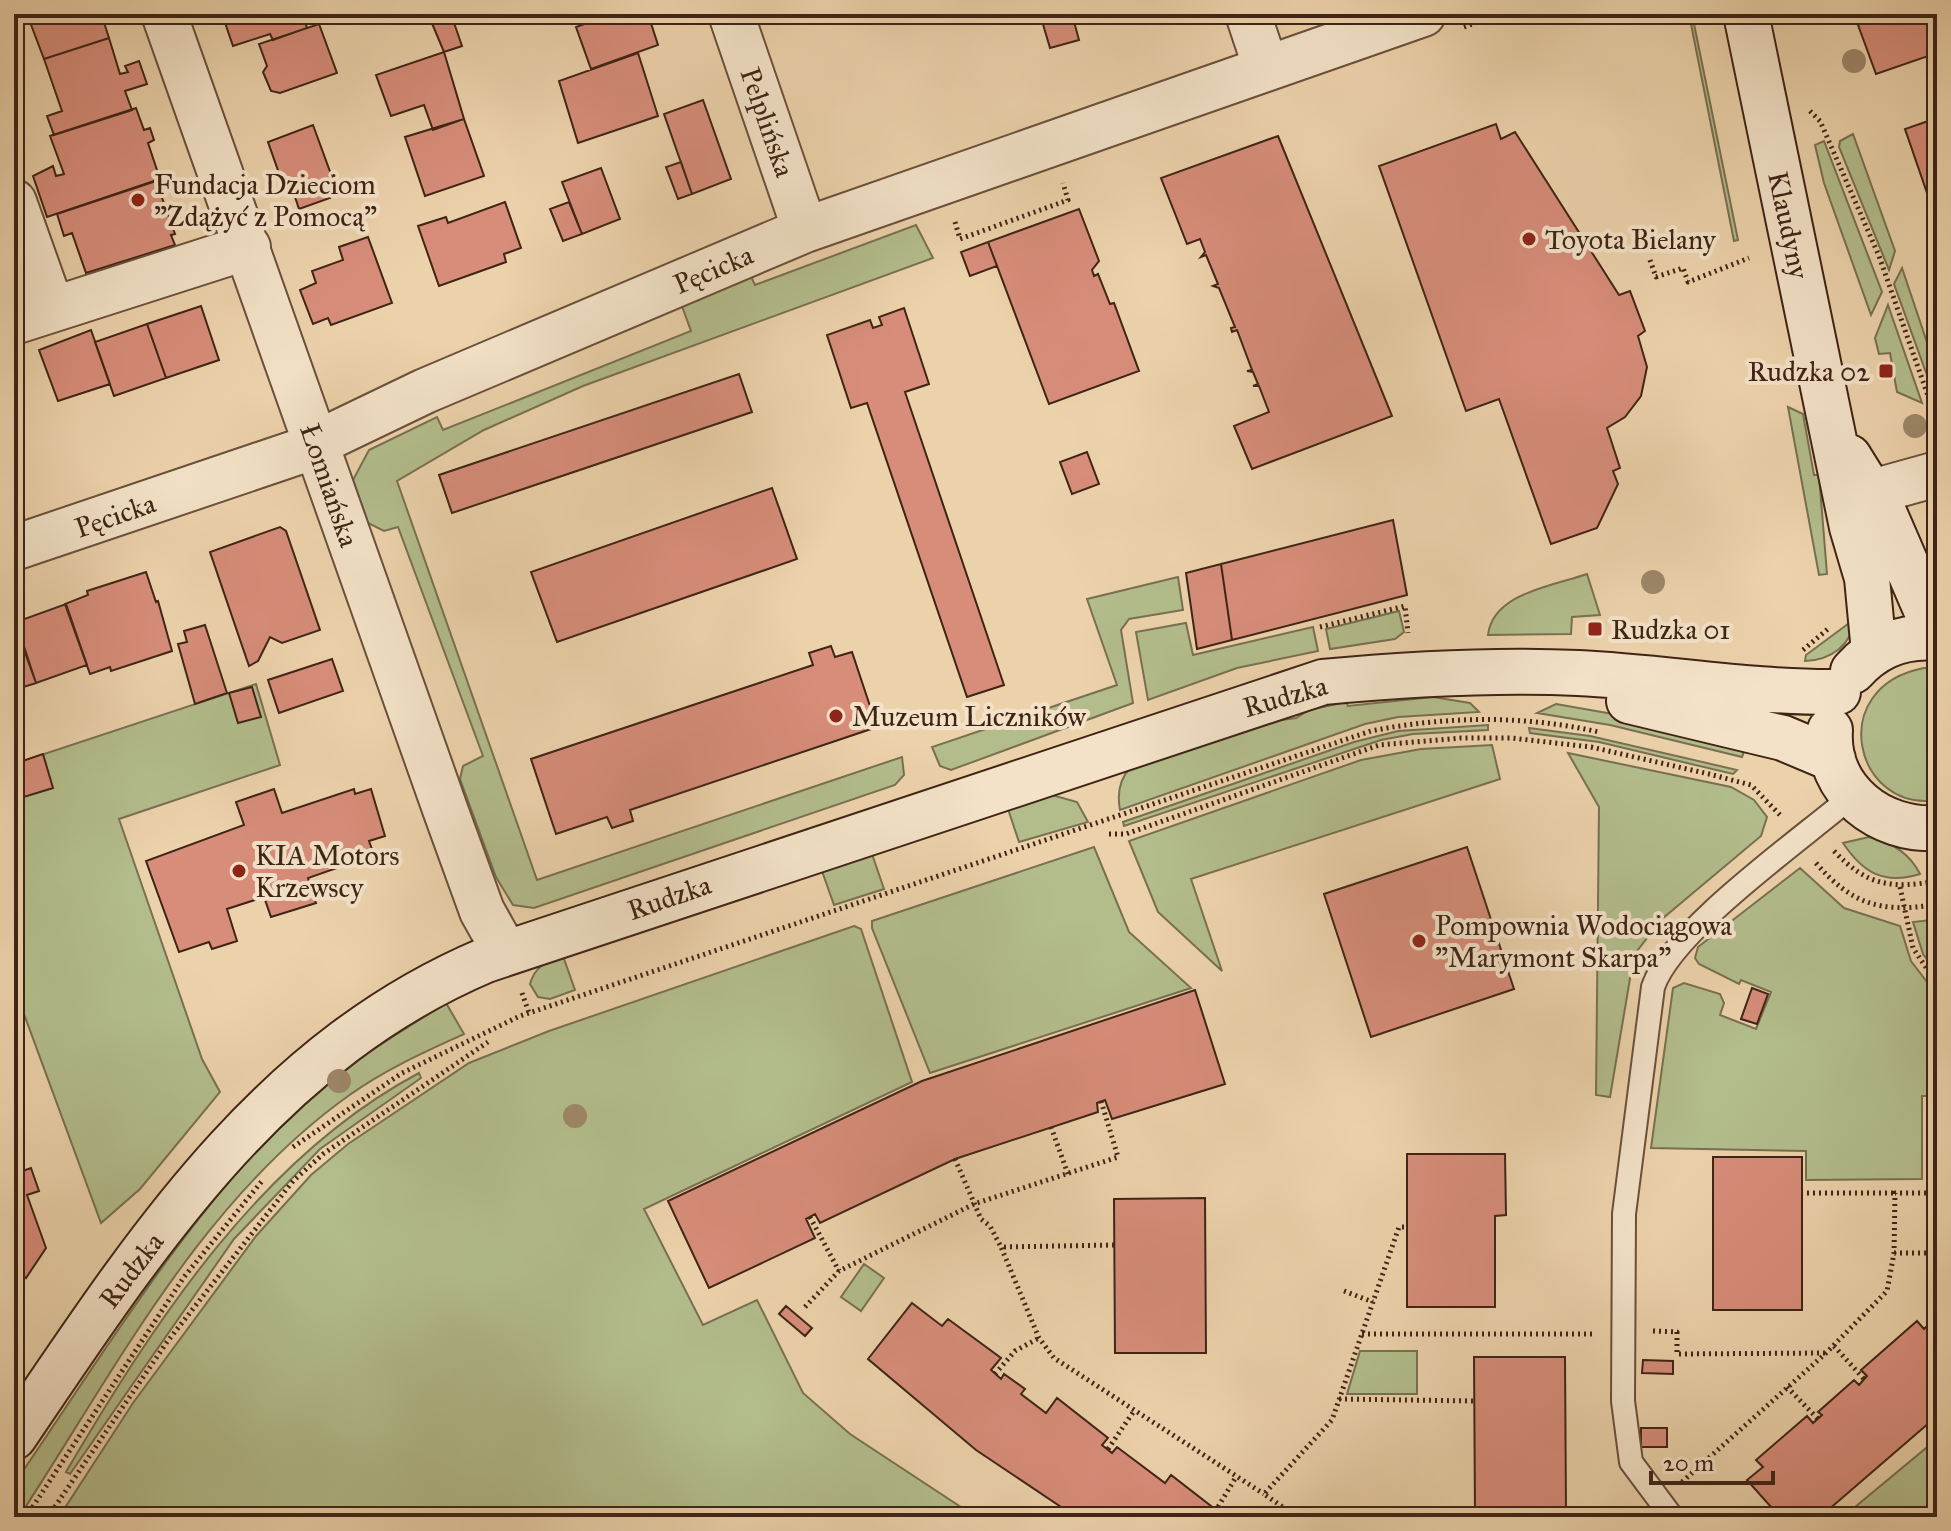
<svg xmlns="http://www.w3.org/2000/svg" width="1951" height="1531" viewBox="0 0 1951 1531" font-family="'IM FELL Great Primer',serif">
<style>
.green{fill:#b3bd8c;stroke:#797051;stroke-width:2}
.building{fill:#d78d7a;stroke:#3f2416;stroke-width:2}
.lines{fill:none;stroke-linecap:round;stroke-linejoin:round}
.lane-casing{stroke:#6a503b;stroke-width:26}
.street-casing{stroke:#6a503b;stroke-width:48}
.secondary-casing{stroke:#3f2416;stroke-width:48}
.path{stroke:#3f2416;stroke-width:5;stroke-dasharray:2 4;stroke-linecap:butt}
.lane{stroke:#f3e2c8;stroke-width:22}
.street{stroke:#f3e2c8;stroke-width:44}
.secondary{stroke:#f3e2c8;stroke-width:44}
.tree{fill:#9d876a}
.poi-dot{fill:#8f2418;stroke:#f3e2c8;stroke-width:3}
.labels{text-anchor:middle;stroke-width:8;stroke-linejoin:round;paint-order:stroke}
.street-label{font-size:28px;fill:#3f2416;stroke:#f3e2c8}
.poi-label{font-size:28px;fill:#3f2416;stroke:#f3e2c8;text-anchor:start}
</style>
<rect width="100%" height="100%" fill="#ecd2ab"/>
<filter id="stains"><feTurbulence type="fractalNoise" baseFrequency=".0025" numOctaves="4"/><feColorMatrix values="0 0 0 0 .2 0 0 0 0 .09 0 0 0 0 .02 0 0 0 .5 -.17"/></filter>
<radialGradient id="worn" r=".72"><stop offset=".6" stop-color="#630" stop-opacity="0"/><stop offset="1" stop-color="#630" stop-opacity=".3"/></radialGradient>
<path class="green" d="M1689 14H1692L1738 240 1734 241Z
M1853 134 1895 251 1889 270 1839 147 1840 141Z
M1824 141 1882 292 1871 315 1824 183 1815 145Z
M916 225 933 258 583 386 484 430 397 481 537 880 902 757 904 775 895 785 534 908 513 905 496 877 460 779 463 766 483 756 398 527 384 531 368 523 353 480 369 450 437 417 443 430 691 331 679 298 749 272 755 285Z
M1902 268 1937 372V403L1894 284Z
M1888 305 1922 403 1897 392 1890 353 1879 354 1875 338Z
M1788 407 1803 414 1814 475H1819L1827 574 1819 575Z
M1587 574 1600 615 1572 617 1571 634 1488 635C1493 593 1553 586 1587 574Z
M1178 577 1183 610 1129 619 1121 630 1133 703 951 770 940 766 932 747 1117 685 1087 599Z
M1399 611 1404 632 1395 639 1330 649 1326 629Z
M1856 618C1851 645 1832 660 1805 661L1806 655Z
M1186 623 1193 655 1313 627 1318 651 1237 668 1148 700 1136 632Z
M1924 668H1937V800C1855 813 1824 687 1924 668Z
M256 684 280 765 119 819 202 1059 220 1092 140 1189 101 1223 14 987V764Z
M1433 697 1470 703 1479 712 1398 717 1365 724 1120 810C1117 794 1119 780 1130 768L1258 723 1296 718 1309 710 1346 702 1348 706Z
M1556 704 1630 717 1746 746 1742 757 1610 725 1537 713Z
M1488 725V730L1413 734 1381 740 1124 826 1123 822 1354 742 1398 731Z
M1529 728 1590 736 1737 770 1733 774 1599 742 1530 733Z
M1492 745 1500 779 1191 879 1222 971 1158 912 1129 841 1361 760 1421 749Z
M1568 753 1731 787 1754 800 1767 817 1761 836 1662 919 1634 955 1610 1097 1596 1095 1599 807Z
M1052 795 1077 802 1088 822 1019 842 1008 809Z
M1869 837C1891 842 1910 854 1920 874 1884 885 1863 873 1843 843Z
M1094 847 1129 932 1191 988 930 1073 872 928V921Z
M872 854 884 889 834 905 822 871Z
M1800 868 1844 908 1900 926 1911 961 1937 995V1096H1922V1179L1806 1180V1151L1651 1148 1673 988 1684 983 1720 994 1724 1003 1720 1015 1756 1029 1771 992 1741 980 1739 984 1699 964 1695 958 1698 947Z
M1931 920 1937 941V972L1923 954 1913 922Z
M854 926 861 929 912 1082 644 1209 703 1325 757 1300 803 1393 850 1434 976 1517H59L133 1403 256 1236 311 1175 348 1144 469 1063 549 1031Z
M563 956 575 990 550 999 538 997 530 984C535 966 546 962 563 956Z
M446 1003 464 1034C425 1052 386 1069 351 1094 202 1199 117 1367 19 1517H14V1484C101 1358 190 1208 303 1104 346 1064 397 1034 446 1003Z
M419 1073 421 1078 320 1149 234 1239 70 1474 66 1472C155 1321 261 1157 419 1073Z
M864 1264 884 1278 861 1311 841 1297Z
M1360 1351H1417V1394H1347Z
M1937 1439V1517H1843Z"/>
<path class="building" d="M27 14H97L102 16 109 38 44 59Z
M222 14H302L307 28 273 40 270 34 233 46Z
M429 14H452L431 21Z
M451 14 462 46 444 52 431 21Z
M612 14H648L658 45 591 69 576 27Z
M1040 14H1072L1079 40 1050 48Z
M1854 14H1924L1937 53 1876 74Z
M319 24 337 73 280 93 271 91 263 72 267 66 259 44Z
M109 38 120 74 128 72 125 66 139 61 147 84 125 91 132 110 54 135 47 116 62 111 44 59Z
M444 52 464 119 433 130 424 105 391 116 376 75Z
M638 53 658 116 578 143 559 81Z
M703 100 731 179 692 194 664 114Z
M136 108 144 130 150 128 154 140 148 143 160 179 47 217 33 176 53 166 56 176 64 174 50 136Z
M1937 118V219H1936L1905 129Z
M464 119 484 176 425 196 405 137Z
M1496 124 1501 139 1515 132 1619 295 1630 291 1645 331 1638 336 1647 367 1641 396 1625 417 1607 428 1620 468 1613 471 1618 484 1597 528 1551 544 1499 399 1466 411 1379 166Z
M313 125 332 177 323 179 330 198 299 209 293 191 286 193 268 142Z
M1278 136 1392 416 1252 469 1234 426 1269 412 1259 386H1253L1258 384 1253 372 1247 371 1252 370 1237 330 1232 332 1231 328 1235 327 1219 288 1213 286 1218 284 1206 255 1201 257 1205 252 1200 239 1187 244 1161 178Z
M681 162 692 194 678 199 666 167Z
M601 168 620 219 582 234 562 182Z
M156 181 175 234 171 235 175 245 86 273 72 233 64 236 57 214Z
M505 202 521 248 504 254 506 262 439 286 418 226 446 217 448 223Z
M569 202 582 234 563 241 550 209Z
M1079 209 1099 261 1092 270 1094 276 1098 274 1110 304 1114 303 1139 371 1049 404 988 242Z
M368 237 392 303 331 325 328 318 313 324 300 290 316 283 312 271 343 260 339 247Z
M988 242 997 266 970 276 961 252Z
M201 306 219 360 166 378 147 324Z
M904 308 929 384 905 392 1004 685 967 697 867 403 851 408 827 335 870 320 873 328 882 325 879 317Z
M147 324 166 378 114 396 95 342Z
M91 330 110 384 58 401 39 350Z
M739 374 752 412 452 513 439 475Z
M1087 452 1099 484 1072 494 1060 462Z
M772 488 797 559 557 642 531 572Z
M1393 520 1407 595 1232 640 1221 564Z
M280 527 286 531 320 630 282 643 270 637 258 661 249 666 210 552Z
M1221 564 1232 640 1197 649 1186 573Z
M146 572 156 602 158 601 172 651 111 671 110 667 90 674 65 604 88 595 87 591Z
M66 604 87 665 36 683 16 622Z
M14 622 36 683 14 690Z
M205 625 227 693 195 704 178 644 187 642 184 631Z
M831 646 835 657 852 652 877 727 630 810 633 821 612 828 607 817 556 834 531 759 813 665 809 653Z
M332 659 343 691 279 713 268 680Z
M252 687 261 717 238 723 229 693Z
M43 754 53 788 14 800V764Z
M274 789 282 813 354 789 355 794 371 789 385 836 369 841 377 863 371 856 308 878 316 903 271 917 264 897 227 909 237 941 212 949 209 942 179 952 146 861 244 825 236 802Z
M1467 847 1514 989 1371 1037 1324 894Z
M1752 988 1768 994 1757 1024 1741 1019Z
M1195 990 1225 1084 1112 1119 1105 1100 1097 1103 1098 1112 955 1159 820 1223 815 1214 806 1219 815 1238 709 1288 668 1201 922 1081Z
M1927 1122H1937V1416L1820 1517H1780L1747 1480 1763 1467 1756 1460 1807 1416 1813 1423 1822 1415 1818 1412 1854 1380 1859 1385 1867 1376 1861 1370 1917 1321 1924 1329 1934 1319V1293H1927V1259H1937V1246H1930V1198L1937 1197V1193L1936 1186H1927Z
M1407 1154H1505L1506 1215 1495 1216V1307H1407Z
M1713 1157H1802V1310H1713Z
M31 1168 39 1191 27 1195 46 1248 26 1278 14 1270V1174Z
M1205 1198 1206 1353H1115L1114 1199Z
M912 1303 942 1326 948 1319 1001 1358 991 1370 1001 1379 1004 1374 1025 1389 1021 1394 1046 1413 1057 1398 1108 1438 1102 1445 1112 1453 1117 1447 1165 1483 1171 1475 1211 1506 1206 1513 1211 1517H1076L976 1450 868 1359Z
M786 1306 812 1328 805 1336 779 1314Z
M1474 1357H1565L1566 1511 1475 1512Z
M1643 1360 1673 1361V1374L1642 1373Z
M1641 1428H1667V1447H1641Z"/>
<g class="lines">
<defs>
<path id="lane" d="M1672 1517 1631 1462 1623 1401 1624 1214 1653 987C1672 930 1802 839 1852 796"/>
<path id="street" d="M164 14 445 809 482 911 505 952
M731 14 805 230
M1248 14 1266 68
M14 202 52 309
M14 322 248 247
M1847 499 1937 474
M14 548 298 452 425 391 805 230 1423 14"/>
<path id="secondary" d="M1746 14 1852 527 1867 578 1874 652
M1849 457 1885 515 1937 635
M1853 671C1875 646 1904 635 1937 638
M1629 701 1783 738 1833 759
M1830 730C1826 791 1881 832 1937 828
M14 1437C143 1247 266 1053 486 960L1323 682C1408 674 1493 669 1578 673 1665 677 1751 693 1838 692"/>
</defs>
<use href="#lane" class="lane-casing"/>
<use href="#street" class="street-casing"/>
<use href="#secondary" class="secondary-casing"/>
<path class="path" d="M1464 27 1500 14
M1810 111 1820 121 1879 256 1933 410 1937 432
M955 222 960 239 1068 200 1063 183
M1650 260 1656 277 1683 268 1688 282 1749 258
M1320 627 1405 606 1408 633
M1803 650 1829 628
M1109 834H1126L1379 745 1461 738H1511L1591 747 1709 774 1751 785 1780 815
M1834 851C1867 886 1892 889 1937 881
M1816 863C1851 904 1881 913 1933 905
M1900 887 1913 948 1937 984
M522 993 529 1013
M14 1092 21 1107
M1051 1127 1068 1174
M293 1147 402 1073 520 1016 1371 731C1447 716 1523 715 1599 732
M955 1159 981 1219 990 1226 1001 1247
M1801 1193H1895
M810 1217 839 1271
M1114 1245 1001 1247 1039 1338 1054 1358 1264 1494
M1894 1253H1937
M1344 1291 1373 1302
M805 1307 839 1271 974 1204 1118 1157 1101 1101
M1653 1331 1677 1332V1354L1825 1353
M1362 1334H1593
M1834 1346 1864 1379
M995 1374 1015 1351 1039 1338
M1787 1387 1818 1419
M1339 1399 1474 1401
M1108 1449 1134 1411
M1682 1482 1826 1353 1887 1291 1894 1253 1895 1193H1937
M26 1517 184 1277 262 1181
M48 1517 167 1342 293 1181 323 1154 488 1042
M1212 1517 1236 1477
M1297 1517 1264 1494 1332 1420 1399 1227H1407"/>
<use href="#lane" class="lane"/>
<use href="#street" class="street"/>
<use href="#secondary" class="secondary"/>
</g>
<g class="tree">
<circle cx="1854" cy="61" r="12"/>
<circle cx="1915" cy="426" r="12"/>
<circle cx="1653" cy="582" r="12"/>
<circle cx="339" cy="1081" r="12"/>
<circle cx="575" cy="1116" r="12"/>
</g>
<g class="poi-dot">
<circle cx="138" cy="200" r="8"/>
<circle cx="1529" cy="239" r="8"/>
<rect x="1878" y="363" width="16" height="16" rx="4"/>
<rect x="1587" y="621" width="16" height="16" rx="4"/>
<circle cx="836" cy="716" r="8"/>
<circle cx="239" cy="871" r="8"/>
<circle cx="1419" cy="941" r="8"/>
</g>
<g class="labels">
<g class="street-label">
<text transform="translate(768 122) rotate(71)" y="10">Pelplińska</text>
<text transform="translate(1789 225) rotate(78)" y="10">Klaudyny</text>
<text transform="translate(713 269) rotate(-23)" y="10">Pęcicka</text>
<text transform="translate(330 485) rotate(71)" y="10">Łomiańska</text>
<text transform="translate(115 515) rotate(-19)" y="10">Pęcicka</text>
<text transform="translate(1285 696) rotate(-16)" y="10">Rudzka</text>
<text transform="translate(669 897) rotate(-19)" y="10">Rudzka</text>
<text transform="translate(131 1270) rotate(-53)" y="10">Rudzka</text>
</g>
<g class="poi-label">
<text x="154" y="194">Fundacja Dzieciom<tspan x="154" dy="32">"Zdążyć z Pomocą"</tspan></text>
<text x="1545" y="249">Toyota Bielany</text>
<text x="1870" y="381" text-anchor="end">Rudzka 02</text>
<text x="1611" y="639">Rudzka 01</text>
<text x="852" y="726">Muzeum Liczników</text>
<text x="255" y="865">KIA Motors<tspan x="255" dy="32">Krzewscy</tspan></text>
<text x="1435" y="935">Pompownia Wodociągowa<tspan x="1435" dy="32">"Marymont Skarpa"</tspan></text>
</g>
</g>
<rect width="1951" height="1531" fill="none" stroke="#ecd2ab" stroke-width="48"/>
<rect x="16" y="16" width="1919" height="1499" fill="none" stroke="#3f2416" stroke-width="4"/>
<rect x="24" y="24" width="1903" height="1483" fill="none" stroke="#3f2416" stroke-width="2"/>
<path d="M1651 1471v12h122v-12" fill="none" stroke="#3f2416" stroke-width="4"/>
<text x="1663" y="1471" font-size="24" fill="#3f2416" stroke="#f3e2c8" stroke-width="6" paint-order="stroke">20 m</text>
<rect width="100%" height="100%" filter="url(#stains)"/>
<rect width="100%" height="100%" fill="url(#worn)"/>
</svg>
